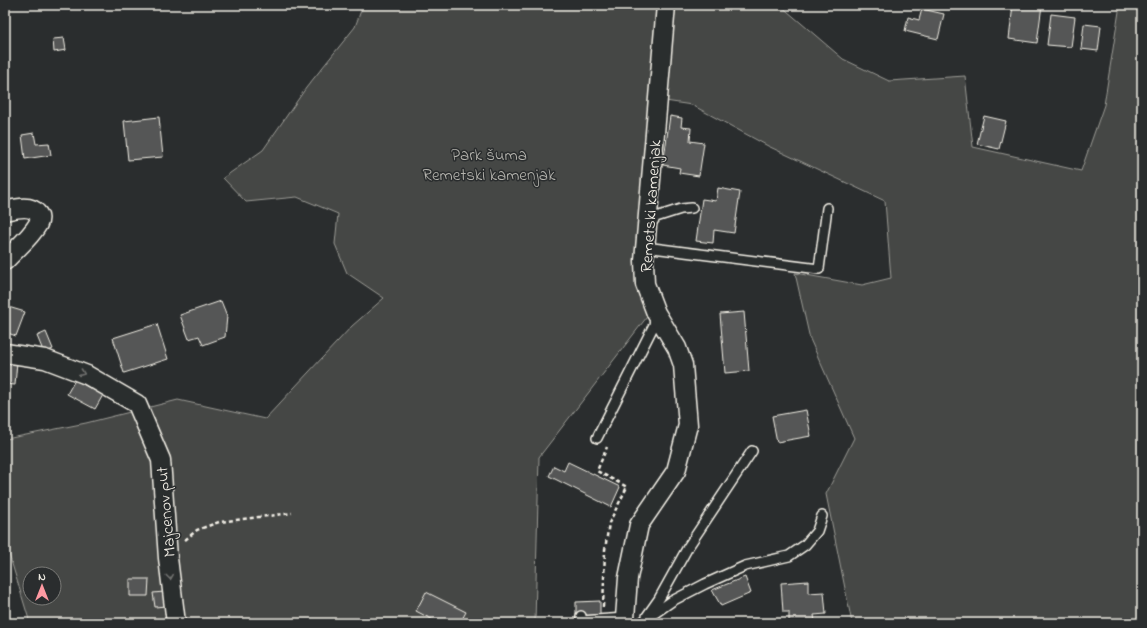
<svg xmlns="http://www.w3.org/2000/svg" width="1147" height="628" viewBox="0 0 1147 628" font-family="'Indie Flower',sans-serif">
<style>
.green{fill:#444645;stroke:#9c9c96;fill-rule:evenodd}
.building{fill:#555756;stroke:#f4f1e8}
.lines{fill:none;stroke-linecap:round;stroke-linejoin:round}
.service-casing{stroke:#f4f1e8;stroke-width:12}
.minor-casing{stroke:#f4f1e8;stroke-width:21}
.path{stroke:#f4f1e8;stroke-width:2.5;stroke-dasharray:4 3;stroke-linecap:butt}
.service{stroke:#2a2d2e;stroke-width:9}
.minor{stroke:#2a2d2e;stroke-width:18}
.oneway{stroke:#71726f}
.labels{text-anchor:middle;stroke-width:3;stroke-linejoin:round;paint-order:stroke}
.park-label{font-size:17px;fill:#b6b5af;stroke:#2a2d2e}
.street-label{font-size:17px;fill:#f4f1e8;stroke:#2a2d2e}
</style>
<rect width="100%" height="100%" fill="#2a2d2e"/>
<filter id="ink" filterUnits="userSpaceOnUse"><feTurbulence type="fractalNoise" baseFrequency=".025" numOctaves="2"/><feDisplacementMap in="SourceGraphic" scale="8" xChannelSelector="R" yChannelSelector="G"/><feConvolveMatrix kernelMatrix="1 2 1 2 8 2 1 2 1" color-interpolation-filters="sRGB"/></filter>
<g filter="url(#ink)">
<path class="green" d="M363 5H653L673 18 675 5H780L843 59 889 81 965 76 973 147 1081 171 1104 105 1120 5H1142V623H852L826 494 854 438 810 339 795 273 862 285 891 278 885 201 768 146 692 105 652 99 650 313 539 457 535 623H30L5 541 6 439 86 423 178 400 265 419 352 326 384 298 347 273 335 244 338 214 297 197 246 202 223 178 263 150 306 88 355 27ZM30 574H54V598H30Z"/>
<path class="building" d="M147 5H159V7H147Z
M1013 5H1042L1037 43 1009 39Z
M922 9 944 14 938 39 905 31 908 17 919 20Z
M1051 14 1075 17 1071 47 1047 45Z
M1084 24 1101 26 1098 51 1081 49Z
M64 38 66 50 54 52 53 39Z
M670 116 682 118 681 127 691 128 690 141 704 143 699 176 679 173 680 168 663 165Z
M984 116 1006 121 999 149 977 144Z
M159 117 163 157 128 160 124 121Z
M34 133 36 144 49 143 51 155 25 159 22 135Z
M718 188 740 192 734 233 714 230 713 243 696 241 702 199 716 201Z
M221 301 227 316 225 337 203 345 199 336 189 339 180 315Z
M5 306 25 312 16 336 5 332Z
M744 312 749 371 725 373 720 314Z
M157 324 168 359 124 373 113 338Z
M46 332 53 349 44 353 37 336Z
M5 361 17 362 15 385 5 384Z
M75 380 103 395 95 409 67 394Z
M806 410 811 436 777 442 772 416Z
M568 462 620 487 611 507 549 476 554 466 564 471Z
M745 577 751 593 721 606 712 590Z
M130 579H149L148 596H130Z
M808 581V593L824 592 826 614 814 615 815 621 789 622V612H783L781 583Z
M164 592 166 606 155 607 153 593Z
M426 592 466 612 460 623H439L416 611Z
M600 601V615L576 616V602Z"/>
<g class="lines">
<defs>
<path id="service" d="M649 226 656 217 681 209 692 208
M645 247 819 269 827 208
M597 438 654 325 656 315
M581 616V621L625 618
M647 616 659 599 688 547 752 451
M642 622 672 601 705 584 745 566 789 556 805 545 817 531 822 516"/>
<path id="minor" d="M5 211C14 209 30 204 37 213 40 216 40 220 38 224 30 238 16 249 5 261
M5 353 45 359 87 375 137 404 161 460 168 558 176 623
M626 623 625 618 628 578 639 525 676 471 688 425 683 365 677 348 656 313 645 284 644 261 666 5"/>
</defs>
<use href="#service" class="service-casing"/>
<use href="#minor" class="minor-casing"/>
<path class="path" d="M185 540 197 530 219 522 292 513
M603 607 605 550 609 523 627 487 597 471 607 447"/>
<use href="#service" class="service"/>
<use href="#minor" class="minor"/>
</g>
<defs><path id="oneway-chevron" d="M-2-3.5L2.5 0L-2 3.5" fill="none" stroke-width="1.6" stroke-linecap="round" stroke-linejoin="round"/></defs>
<g class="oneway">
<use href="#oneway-chevron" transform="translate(82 373) rotate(21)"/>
<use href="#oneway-chevron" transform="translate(170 577) rotate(83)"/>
</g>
</g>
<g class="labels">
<g class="park-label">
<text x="489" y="160">Park šuma<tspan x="489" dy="20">Remetski kamenjak</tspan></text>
</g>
<g class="street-label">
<text transform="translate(650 206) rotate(-86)" y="6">Remetski kamenjak</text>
<text transform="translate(165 512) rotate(-95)" y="6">Majcenov put</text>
</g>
</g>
<rect width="1147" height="628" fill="none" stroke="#2a2d2e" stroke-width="20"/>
<rect x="10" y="10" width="1127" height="608" fill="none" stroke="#f4f1e8" stroke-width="1.5" filter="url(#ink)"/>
<g transform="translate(42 586)"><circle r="19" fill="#2a2d2e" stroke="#7b7b78"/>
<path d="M0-3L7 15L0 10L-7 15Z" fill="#ff9aa2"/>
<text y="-6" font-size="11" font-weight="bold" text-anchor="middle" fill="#f4f1e8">N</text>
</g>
</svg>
